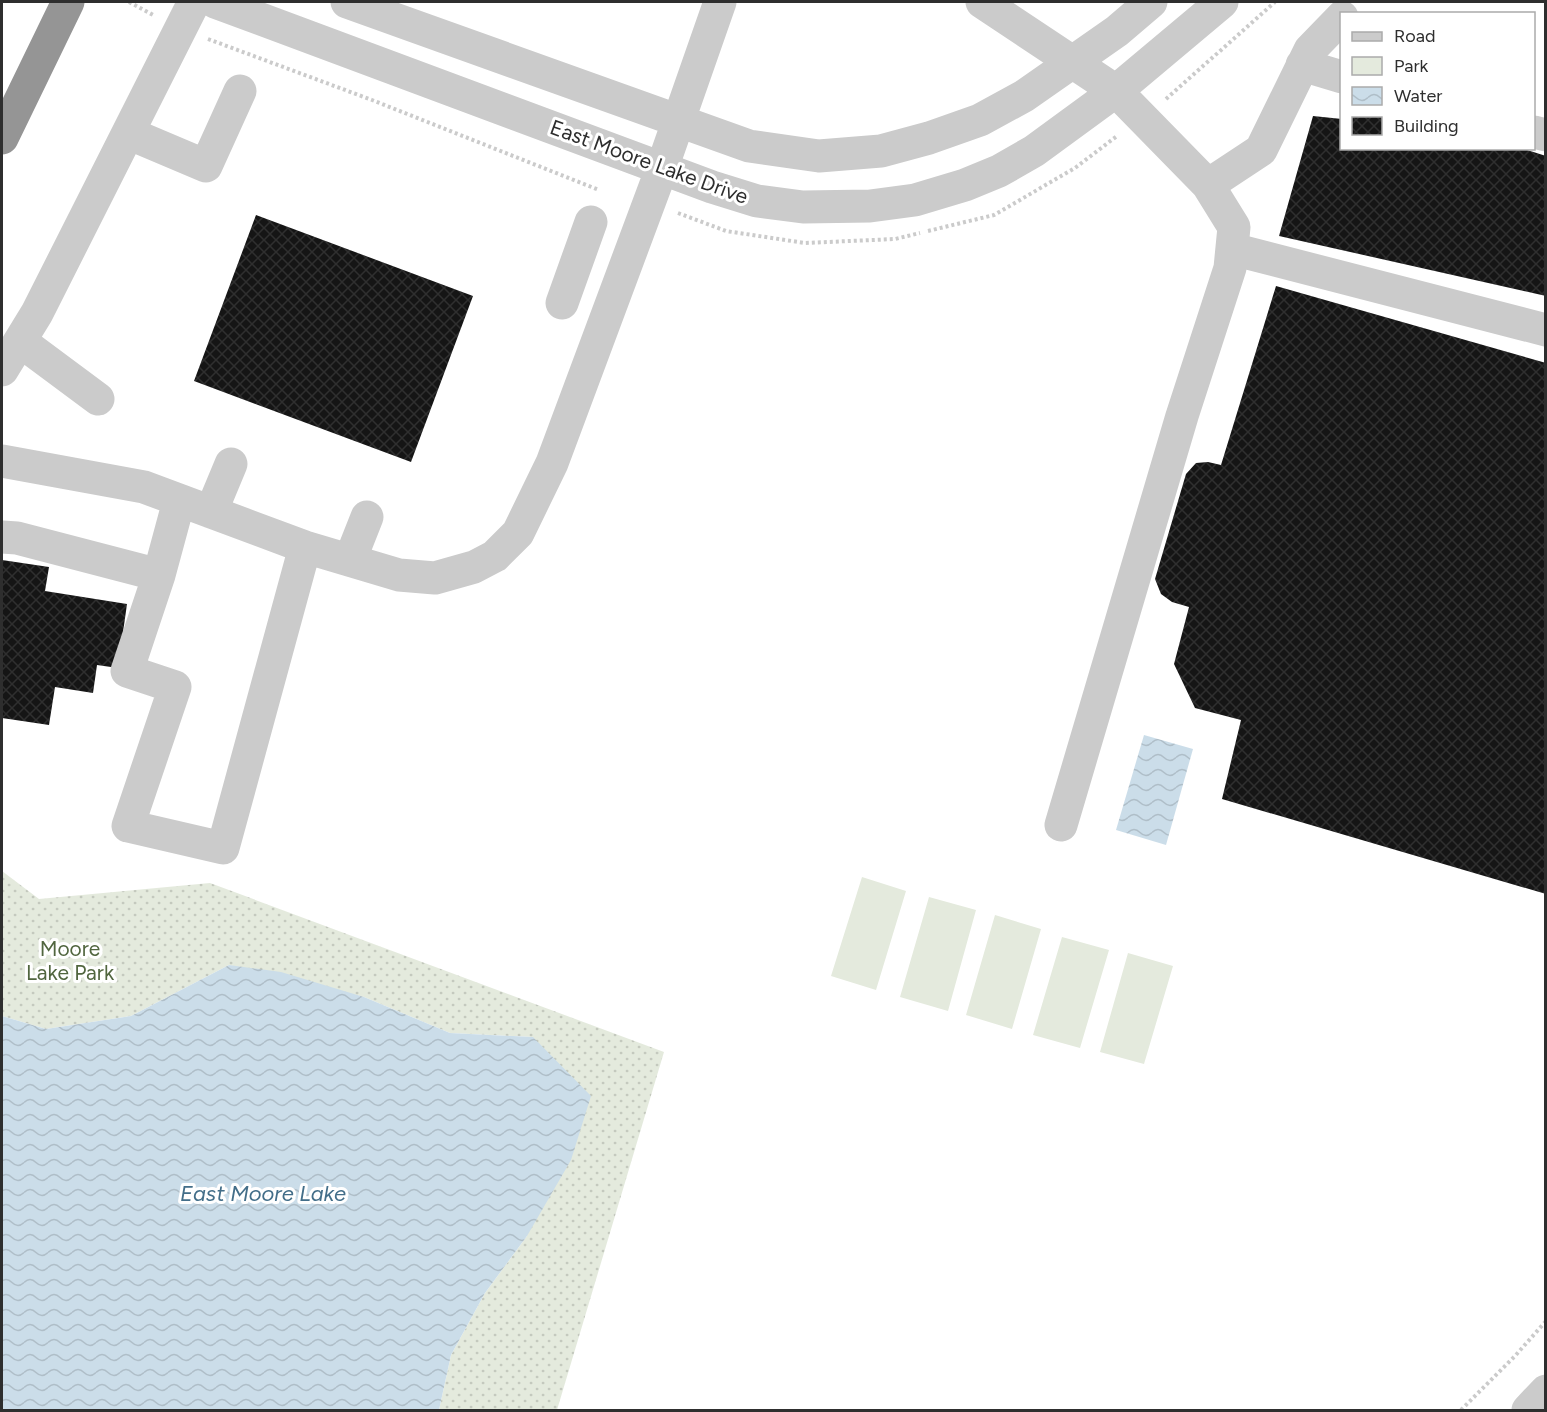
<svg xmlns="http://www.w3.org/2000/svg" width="1547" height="1412" viewBox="0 0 1547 1412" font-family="Figtree,sans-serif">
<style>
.green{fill:url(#green-dots)}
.pitch{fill:#e4eadd}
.water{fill:url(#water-waves)}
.building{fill:url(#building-cross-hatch)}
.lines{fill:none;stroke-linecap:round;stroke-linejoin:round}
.path{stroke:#cbcbcb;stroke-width:4;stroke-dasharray:3 3;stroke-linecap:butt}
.minor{stroke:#cbcbcb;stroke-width:33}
.highway{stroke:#959595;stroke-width:33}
.labels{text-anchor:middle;stroke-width:6;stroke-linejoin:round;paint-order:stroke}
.street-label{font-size:21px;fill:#2e2e2e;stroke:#fff}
.park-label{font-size:21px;fill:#51663f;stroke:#fff}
.water-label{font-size:22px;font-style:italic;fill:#436e89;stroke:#fff}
</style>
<defs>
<pattern id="green-dots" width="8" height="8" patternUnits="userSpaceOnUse" patternTransform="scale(1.5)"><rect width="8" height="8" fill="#e4eadd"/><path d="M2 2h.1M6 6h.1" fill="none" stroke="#c4c9be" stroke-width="1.8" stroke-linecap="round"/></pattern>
<pattern id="water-waves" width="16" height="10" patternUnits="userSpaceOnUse" patternTransform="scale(1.5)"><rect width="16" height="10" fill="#cbdde9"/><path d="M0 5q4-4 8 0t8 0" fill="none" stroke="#afbec8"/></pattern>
<pattern id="building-cross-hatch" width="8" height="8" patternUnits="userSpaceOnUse" patternTransform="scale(1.5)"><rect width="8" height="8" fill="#151515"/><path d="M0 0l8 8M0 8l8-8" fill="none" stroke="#2f2f2f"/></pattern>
</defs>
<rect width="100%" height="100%" fill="#fff"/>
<path class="green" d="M2 871 39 899 210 883 664 1052 557 1410H439L451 1355 485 1293 527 1236 533 1037 450 1033 364 997 229 965 131 1016 46 1029 2 1016Z"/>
<path class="pitch" d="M862 877 906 891 876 990 831 976Z
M929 897 976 910 948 1011 900 997Z
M995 915 1041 929 1012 1029 966 1015Z
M1062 937 1109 950 1080 1048 1033 1035Z
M1128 953 1173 966 1144 1064 1100 1052Z"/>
<path class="water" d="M1144 735 1193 749 1166 845 1116 830Z
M229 965 281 972 364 997 450 1033 533 1037 591 1096 571 1160 527 1236 485 1293 451 1355 439 1410H2V1016L46 1029 131 1016Z"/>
<path class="building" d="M1313 116 1342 119V148H1521L1546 156V296L1279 236Z
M256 215 473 296 411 462 194 381Z
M1276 286 1546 363V894L1222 799 1241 720 1195 708 1174 664 1189 607 1172 602 1161 594 1155 579 1186 474 1196 463 1208 462 1221 465Z
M2 560 49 567 45 591 127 604 118 668 97 665 93 693 55 687 49 725 2 718Z"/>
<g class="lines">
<path class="path" d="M129 2 155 16
M208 39 372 100 599 190
M1166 99 1275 2
M678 213 726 231 805 243 895 239 920 233
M928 231 994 215 1075 168 1117 136
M1461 1410 1515 1356 1546 1321"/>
<path class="minor" d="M215 2 712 187 757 201 803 207 870 206 915 200 965 185 999 171 1034 151 1116 91 1222 2
M347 2 749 146 819 156 881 151 929 138 980 120 1024 96 1117 31 1151 2
M982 2 1116 91 1208 185 1261 150 1310 50 1342 17
M1302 65 1342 77
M1534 132 1546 135
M128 133 206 166 240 91
M1232 249 1546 330
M562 303 591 222
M20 341 98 399
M2 370 37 313 194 2
M2 461 144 487 305 547 399 575 435 578 474 567 495 556 518 533 552 463 662 168 720 2
M211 512 231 464
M2 537 17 538 159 575 127 671 175 687 128 826 223 848 305 547
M350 560 367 517
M159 575 179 501
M1061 825 1182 416 1230 268 1234 227 1208 185
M1528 1410 1546 1391"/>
<path class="highway" d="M2 138 68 2"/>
</g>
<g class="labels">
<g class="street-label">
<text transform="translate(649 162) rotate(20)" y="7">East Moore Lake Drive</text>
</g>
<g class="park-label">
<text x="70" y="956">Moore<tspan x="70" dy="24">Lake Park</tspan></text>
</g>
<g class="water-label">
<text x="263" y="1201">East Moore Lake</text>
</g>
</g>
<rect width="1547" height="1412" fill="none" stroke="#2e2e2e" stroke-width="6"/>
<rect x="1340" y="12" width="195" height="138" fill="#ffffff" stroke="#ababab" stroke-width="1.5"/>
<rect x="1352" y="32" width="30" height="9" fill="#cbcbcb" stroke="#ababab" stroke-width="1.5"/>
<text x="1394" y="42" font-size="18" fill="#2e2e2e">Road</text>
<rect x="1352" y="57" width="30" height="18" fill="#e4eadd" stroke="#ababab" stroke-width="1.5"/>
<text x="1394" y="72" font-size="18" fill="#2e2e2e">Park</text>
<rect x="1352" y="87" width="30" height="18" fill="url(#water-waves)" stroke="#ababab" stroke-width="1.5"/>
<text x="1394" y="102" font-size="18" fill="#2e2e2e">Water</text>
<rect x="1352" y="117" width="30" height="18" fill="url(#building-cross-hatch)" stroke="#ababab" stroke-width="1.5"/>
<text x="1394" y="132" font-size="18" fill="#2e2e2e">Building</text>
</svg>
